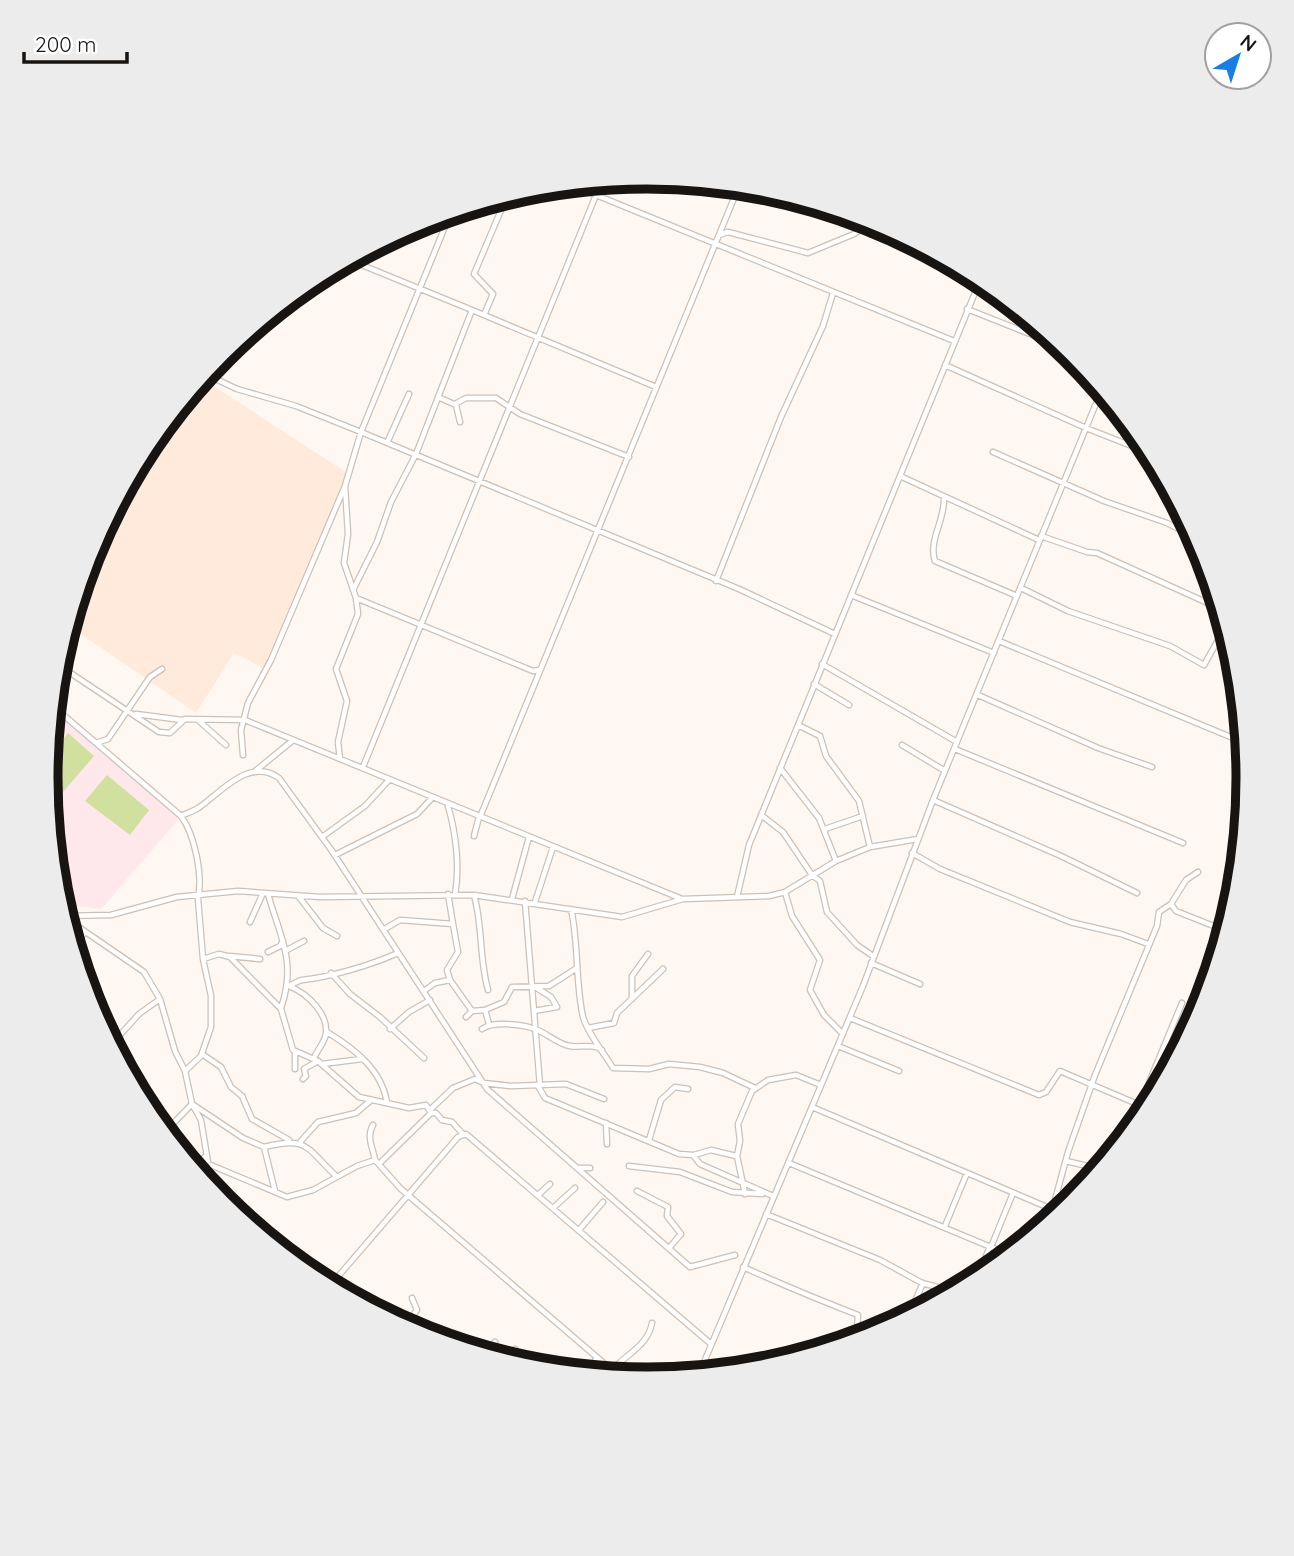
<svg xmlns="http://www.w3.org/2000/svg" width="1294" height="1556" viewBox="0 0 1294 1556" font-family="Quicksand,sans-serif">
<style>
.industrial{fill:#ffeadb}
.education{fill:#fee8ec}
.green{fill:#d1e09f}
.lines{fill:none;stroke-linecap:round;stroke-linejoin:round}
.minor-casing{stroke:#cdc0b7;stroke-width:7}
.minor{stroke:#fff;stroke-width:4.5}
.rim{fill:none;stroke:#181411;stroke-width:9}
</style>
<rect width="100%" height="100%" fill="#fff7f1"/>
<path class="industrial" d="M201 378 349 474 265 669 234 653 196 713 68 625 91 547 147 444Z"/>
<path class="education" d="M52 709 179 819 101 909 60 904 57 895 46 778Z"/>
<path class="green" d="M68 733 94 756 63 792 46 777 48 757Z
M107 775 149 810 130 835 85 801Z"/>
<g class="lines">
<defs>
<path id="minor" d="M569 184 954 341
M719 235 728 232 808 253 854 234 873 221
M347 259 472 310 416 454 391 502 377 542 353 590
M967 309 1068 349
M472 310 656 387
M484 315 493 294 474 274 504 203 514 193
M945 365 1086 428 1152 454
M205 374 237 389 296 406 361 432 451 212
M438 397 456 405 460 422
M455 404 466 398H496L520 414 629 457
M387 443 409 394
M993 452 1104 501 1167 523 1198 539
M900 476 1039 540
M944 498C945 520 928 541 935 561L1017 596
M1041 536 1087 552 1097 553 1221 609
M716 581 781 417 823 326 833 293
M1021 588 1068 611 1170 646 1204 665 1226 626
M851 595 994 653
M356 598 533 671 539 670
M999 641 1245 743
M57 664 159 732 170 733 185 719 245 720 682 899
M822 664 957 742
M814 684 849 705
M978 695 1098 748 1152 767
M53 706 181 816C187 813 195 811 201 806 222 791 250 757 279 778L332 851 487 1089 690 1267 735 1255
M136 714 182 720
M198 720 226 745
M798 725 820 736 826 756 859 801 870 847
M96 743 108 739 150 677 162 669
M902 745 945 771
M955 749 1183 843
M243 755 241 730 248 703 271 660 345 486
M340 759 338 742 347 701 336 669 358 614 356 598 344 563 348 534 345 486 361 432 739 589 835 634
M363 767 596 195
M780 768 819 818 836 861
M254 772 292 741
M933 800 1061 856 1137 893
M448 806C456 833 460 867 455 895
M761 815 783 832 812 875 820 881 827 912 857 945 873 956
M181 816C195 835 203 876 198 899L203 959 211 996V1027L201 1056 185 1071
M480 817 739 186
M825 829 863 816
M474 836 479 817
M322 837 365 806 389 780
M912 853 940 869 1070 922 1121 934 1148 944
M335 855 417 814 432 798
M785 892 792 916 820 960 810 990 824 1015 843 1034
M268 894C280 937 297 962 281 1008
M448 894 453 924
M474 895C483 927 479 958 488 990
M299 897 323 928 337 936
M737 897 749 845 981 278
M512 899 529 837
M525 901 540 1086
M535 902 553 847
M1171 904 1176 911 1226 931
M571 909C579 944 575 981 583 1017 588 1034 604 1053 613 1068L649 1069 669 1064 700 1067 723 1073 755 1088
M63 916 111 915 177 897 238 891 320 897 474 895 622 917 683 899 769 896 785 892 836 861 870 847 918 839
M64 917 144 972 160 999 175 1051 185 1071 192 1104 201 1120 213 1193
M250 922 263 893
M383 930 400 920 453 924 458 952 447 970 450 980 435 983 424 991
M73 947 85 932
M287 950 304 941
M268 952 280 946 283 941
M229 956 260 959
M203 959 219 954 230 957 281 1009 293 1050 318 1061 359 1097 409 1108 426 1105 431 1113H436L442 1120 452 1122 462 1133
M871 963 920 984
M331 973 350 994 380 1017 424 1058
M450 980 472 1011 485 1010
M287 986C293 985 297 981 302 980 331 977 371 965 398 953
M291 987C308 994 328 1014 326 1033 326 1041 317 1050 314 1058
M632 999V976L648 954
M534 1011 557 1007 551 997 535 987
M466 1017 472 1011
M850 1018 1039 1095 1046 1092 1060 1071 1149 1109
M489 1024 485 1010 504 1002 512 987 549 986 577 968
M588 1028 614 1023 617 1013 663 969
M390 1029 409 1012 430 1000
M482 1029C493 1021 522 1024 535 1029 547 1033 557 1044 570 1046 581 1048 592 1043 602 1050
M327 1032C353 1048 382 1069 387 1103
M111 1045 139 1014 160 999
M838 1046 899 1071
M295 1051V1069
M202 1054 221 1067 231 1087 242 1096 252 1119 289 1140
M322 1064 362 1059
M303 1079 306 1076 304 1069 318 1061
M538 1086 545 1098 679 1154 693 1155 700 1164 773 1196
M812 1107 1054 1210
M431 1109 453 1088 475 1079 484 1083 511 1086 566 1084 604 1099
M606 1123 607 1144
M373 1125C366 1137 373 1148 375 1160
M164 1133 192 1104 243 1138 264 1147 275 1191
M1126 1138 1182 1003
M649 1140 661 1100 675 1087 688 1089
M301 1141 318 1122 356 1113 370 1101
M264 1147C309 1136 305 1147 336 1176
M694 1155 711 1150 736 1156
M1066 1161 1100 1169
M206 1163 287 1197 313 1190 357 1166 375 1160 401 1189 620 1377
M380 1163 431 1113
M789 1163 1010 1255
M629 1166 680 1172 732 1192 762 1194
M192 1168 205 1157
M577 1168H590
M637 1191 668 1207 667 1216 681 1234 669 1248
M745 1194 737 1156 740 1141 738 1124 752 1091 768 1080 796 1075 821 1085
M538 1195 550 1184
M553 1208 575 1188
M766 1214 880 1260 922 1283 956 1292
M1049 1222 1068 1152 1095 1075 1157 926 1159 912 1171 904 1186 880 1198 872
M945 1226 967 1173
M579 1230 603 1202
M991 1247 1013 1193
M743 1267C781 1284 819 1300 858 1315L857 1330 846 1343
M976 1281 990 1246
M329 1287 458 1137 466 1134 711 1344
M412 1298 417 1310 412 1317 427 1337
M908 1317 923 1283
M485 1354 495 1342
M505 1360 515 1349
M612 1370C625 1355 648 1346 652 1323
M586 1374 597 1358
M699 1374 863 986 933 800 1102 389"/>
</defs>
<use href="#minor" class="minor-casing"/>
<use href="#minor" class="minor"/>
</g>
<path d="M0 0H1294V1556H0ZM58 778a589 589 0 1 1 1178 0a589 589 0 1 1-1178 0Z" fill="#edecec" fill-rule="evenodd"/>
<path class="rim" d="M58 778a589 589 0 1 1 1178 0a589 589 0 1 1-1178 0Z"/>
<g transform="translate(1238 56) rotate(39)"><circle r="33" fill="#ffffff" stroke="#a3a1a0" stroke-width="2"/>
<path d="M0-5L12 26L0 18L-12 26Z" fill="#177ee6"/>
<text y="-10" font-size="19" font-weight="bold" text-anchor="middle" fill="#181411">N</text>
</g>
<path d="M24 52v10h103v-10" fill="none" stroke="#181411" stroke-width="3.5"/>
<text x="35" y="52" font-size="21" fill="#181411" stroke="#ffffff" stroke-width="5" paint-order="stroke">200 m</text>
</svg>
